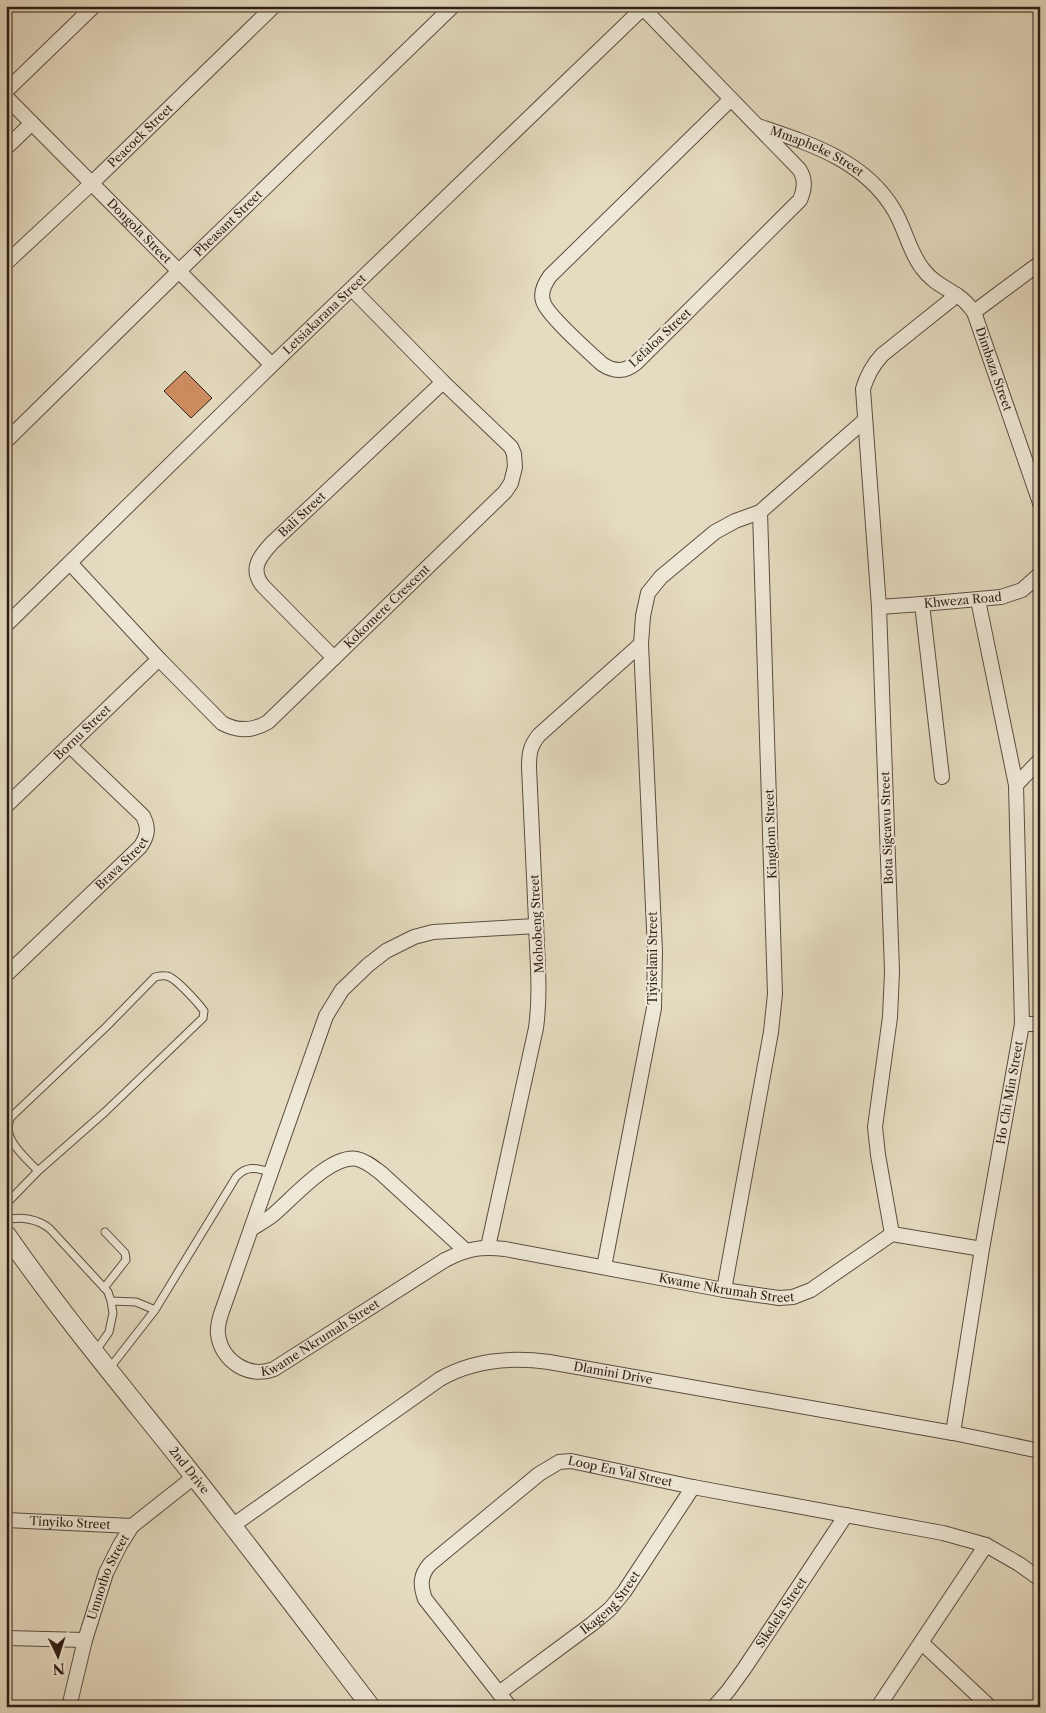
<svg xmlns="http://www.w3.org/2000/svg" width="1046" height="1713" viewBox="0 0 1046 1713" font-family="'Libre Caslon Text',serif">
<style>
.building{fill:#cf8e62;stroke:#2e1e15}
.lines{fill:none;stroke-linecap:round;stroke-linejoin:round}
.service-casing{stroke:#5c4d40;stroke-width:9}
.minor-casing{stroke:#5c4d40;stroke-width:16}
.tertiary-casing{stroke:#5c4d40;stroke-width:20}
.service{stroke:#eee8d6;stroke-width:7}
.minor{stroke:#eee8d6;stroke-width:14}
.tertiary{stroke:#eee8d6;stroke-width:18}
.labels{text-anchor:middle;stroke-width:4.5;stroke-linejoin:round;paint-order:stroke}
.street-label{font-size:12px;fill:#2e1e15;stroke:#eee8d6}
</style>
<rect width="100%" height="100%" fill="#e5dbc0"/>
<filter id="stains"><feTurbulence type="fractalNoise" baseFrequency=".004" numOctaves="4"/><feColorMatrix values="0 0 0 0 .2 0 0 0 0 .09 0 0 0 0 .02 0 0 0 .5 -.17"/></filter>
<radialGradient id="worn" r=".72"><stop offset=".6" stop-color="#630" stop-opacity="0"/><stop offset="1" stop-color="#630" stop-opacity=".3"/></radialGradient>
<path class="building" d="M185 371 212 398 191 418 164 391Z"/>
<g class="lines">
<defs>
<path id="service" d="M6 1204 38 1171 105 1112 203 1018 204 1011C198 1003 176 978 167 976 163 975 159 976 155 977L106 1027 11 1117C0 1138 25 1157 38 1171
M6 1220C21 1216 38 1219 50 1229L108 1292 111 1301 113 1313 109 1332 95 1352
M104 1288 126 1260 125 1253 105 1232
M111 1301 136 1302 155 1310
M109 1369 155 1310 236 1177C247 1165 256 1168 271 1172"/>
<g id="minor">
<path d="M641 6 799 169C806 179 805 189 800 200L636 363C625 372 614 372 602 364 590 353 546 314 543 301 540 292 545 283 550 276L731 99"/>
<path d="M6 91 94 6"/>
<path id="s1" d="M6 97 272 365"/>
<path id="s2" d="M761 127C811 144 865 161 894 210 905 228 909 251 922 268 932 282 945 287 958 296 965 300 969 306 974 312L1040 503"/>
<path d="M6 148 32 123"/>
<path id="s3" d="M6 263 92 183 274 6"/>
<path d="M974 312 1040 263"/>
<path id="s4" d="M6 441 179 271 453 6"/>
<path id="s5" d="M70 563 159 659 222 723C238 732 253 731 268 722L505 492 511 483 515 467 514 454 511 447 443 382 352 289"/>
<path d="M922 604 942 777"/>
<path id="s6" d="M879 607 922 604 1001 597 1022 590 1040 574"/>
<path id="s7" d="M6 625 272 365 645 6"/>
<path id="s8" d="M334 658 263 586C249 569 260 556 272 543L443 382"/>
<path d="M1016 785 1040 760"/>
<path id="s9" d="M6 806 159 659"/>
<path id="s10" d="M536 926 433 932 414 937 386 951 368 965 342 990 326 1016 221 1314C219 1321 217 1327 218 1334 221 1361 249 1379 274 1369L445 1260C467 1249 480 1246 505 1249L724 1290 779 1298 793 1297 811 1290 892 1234 982 1249"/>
<path id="s11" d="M6 975 140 847C148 836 149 828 143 816L69 745"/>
<path d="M1022 1024H1040"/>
<path d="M251 1229C259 1224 267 1220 274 1214 293 1198 331 1154 357 1159 366 1161 373 1167 381 1173L466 1251"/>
<path d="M892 1234 878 1155 875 1127 890 1017 892 971 879 607 863 389C867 375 872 366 882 355L957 295"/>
<path d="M488 1247 536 1028C541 991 537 958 536 921 534 870 531 818 529 767 529 754 530 746 539 735L641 644"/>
<path d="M604 1267 654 1008 655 951 641 644 643 616 648 593 661 577 715 532 735 521 760 512 865 420"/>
<path d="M724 1290 771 1032 775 994 760 512"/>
<path id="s12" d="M953 1433 982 1249 1022 1024 1016 785 978 600"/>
<path id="s13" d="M6 1520 132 1526"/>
<path id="s14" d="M232 1526 440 1379C473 1360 512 1357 549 1362L953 1433 1040 1451"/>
<path d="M6 1638 85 1640"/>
<path d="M922 1643 990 1707"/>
<path id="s15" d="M499 1693 592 1624 610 1609 624 1592 693 1487"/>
<path id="s16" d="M69 1707 85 1640 106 1573 120 1545 132 1526 194 1477"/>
<path id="s17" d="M510 1707 425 1599C420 1585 420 1575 430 1564L539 1474 559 1462 571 1461 693 1487 943 1533 986 1545 1019 1564 1040 1579"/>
<path id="s18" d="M714 1707 728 1691 744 1669 846 1515"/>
<path d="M878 1707 986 1545"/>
</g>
<g id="tertiary">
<path id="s19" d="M6 1234C65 1319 132 1398 196 1479 255 1554 313 1631 371 1707"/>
</g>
</defs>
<use href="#service" class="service-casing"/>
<use href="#minor" class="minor-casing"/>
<use href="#tertiary" class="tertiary-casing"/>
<use href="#service" class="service"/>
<use href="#minor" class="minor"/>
<use href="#tertiary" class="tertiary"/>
</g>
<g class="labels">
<g class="street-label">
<text dy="4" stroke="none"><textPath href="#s3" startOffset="185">Peacock Street</textPath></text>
<text dy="4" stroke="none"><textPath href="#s2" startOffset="61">Mmapheke Street</textPath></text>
<text dy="4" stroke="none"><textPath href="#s4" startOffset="311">Pheasant Street</textPath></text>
<text dy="4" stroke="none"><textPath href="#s1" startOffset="189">Dongola Street</textPath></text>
<text dy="4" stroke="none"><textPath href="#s7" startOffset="445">Letsiakarana Street</textPath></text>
<text transform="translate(660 338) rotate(-43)" y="4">Lefaloa Street</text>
<text dy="4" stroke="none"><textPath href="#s2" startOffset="354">Dimbaza Street</textPath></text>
<text dy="4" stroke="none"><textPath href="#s8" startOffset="192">Bali Street</textPath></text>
<text dy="4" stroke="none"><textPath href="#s6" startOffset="84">Khweza Road</textPath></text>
<text dy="4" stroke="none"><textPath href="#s5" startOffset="435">Kokomere Crescent</textPath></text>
<text dy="4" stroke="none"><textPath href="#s9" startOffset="106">Bornu Street</textPath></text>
<text transform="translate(887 828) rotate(-92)" y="4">Bota Sigcawu Street</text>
<text transform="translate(771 834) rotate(-92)" y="4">Kingdom Street</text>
<text dy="4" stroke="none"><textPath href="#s11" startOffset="161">Brava Street</textPath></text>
<text transform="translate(537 924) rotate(-93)" y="4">Mohobeng Street</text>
<text transform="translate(653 958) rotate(-90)" y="4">Tiyiselani Street</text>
<text dy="4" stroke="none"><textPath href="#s12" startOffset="345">Ho Chi Min Street</textPath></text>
<text dy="4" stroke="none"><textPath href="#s10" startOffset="1146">Kwame Nkrumah Street</textPath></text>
<text dy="4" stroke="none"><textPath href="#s10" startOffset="711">Kwame Nkrumah Street</textPath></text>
<text dy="4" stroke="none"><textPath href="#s14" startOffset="432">Dlamini Drive</textPath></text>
<text dy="4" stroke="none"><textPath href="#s19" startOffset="299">2nd Drive</textPath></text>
<text dy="4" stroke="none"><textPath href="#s17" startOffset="402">Loop En Val Street</textPath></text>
<text dy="4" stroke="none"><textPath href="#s13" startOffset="64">Tinyiko Street</textPath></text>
<text dy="4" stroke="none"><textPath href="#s16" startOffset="136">Umnotho Street</textPath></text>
<text dy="4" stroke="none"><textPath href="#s15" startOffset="144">Ikageng Street</textPath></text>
<text dy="4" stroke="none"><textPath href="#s18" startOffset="116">Sikelela Street</textPath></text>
</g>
</g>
<rect width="1046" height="1713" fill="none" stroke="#e5dbc0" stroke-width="25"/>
<rect x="8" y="8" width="1031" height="1698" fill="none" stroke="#2e1e15" stroke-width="2.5"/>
<rect x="12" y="12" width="1021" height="1688" fill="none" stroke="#2e1e15"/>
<g transform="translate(58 1656) rotate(176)" stroke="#eee8d6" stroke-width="4" paint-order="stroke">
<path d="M0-4L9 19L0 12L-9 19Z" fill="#2e1e15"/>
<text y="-8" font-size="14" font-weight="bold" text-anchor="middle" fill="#2e1e15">N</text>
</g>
<rect width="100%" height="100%" filter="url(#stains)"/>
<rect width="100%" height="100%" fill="url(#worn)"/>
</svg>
